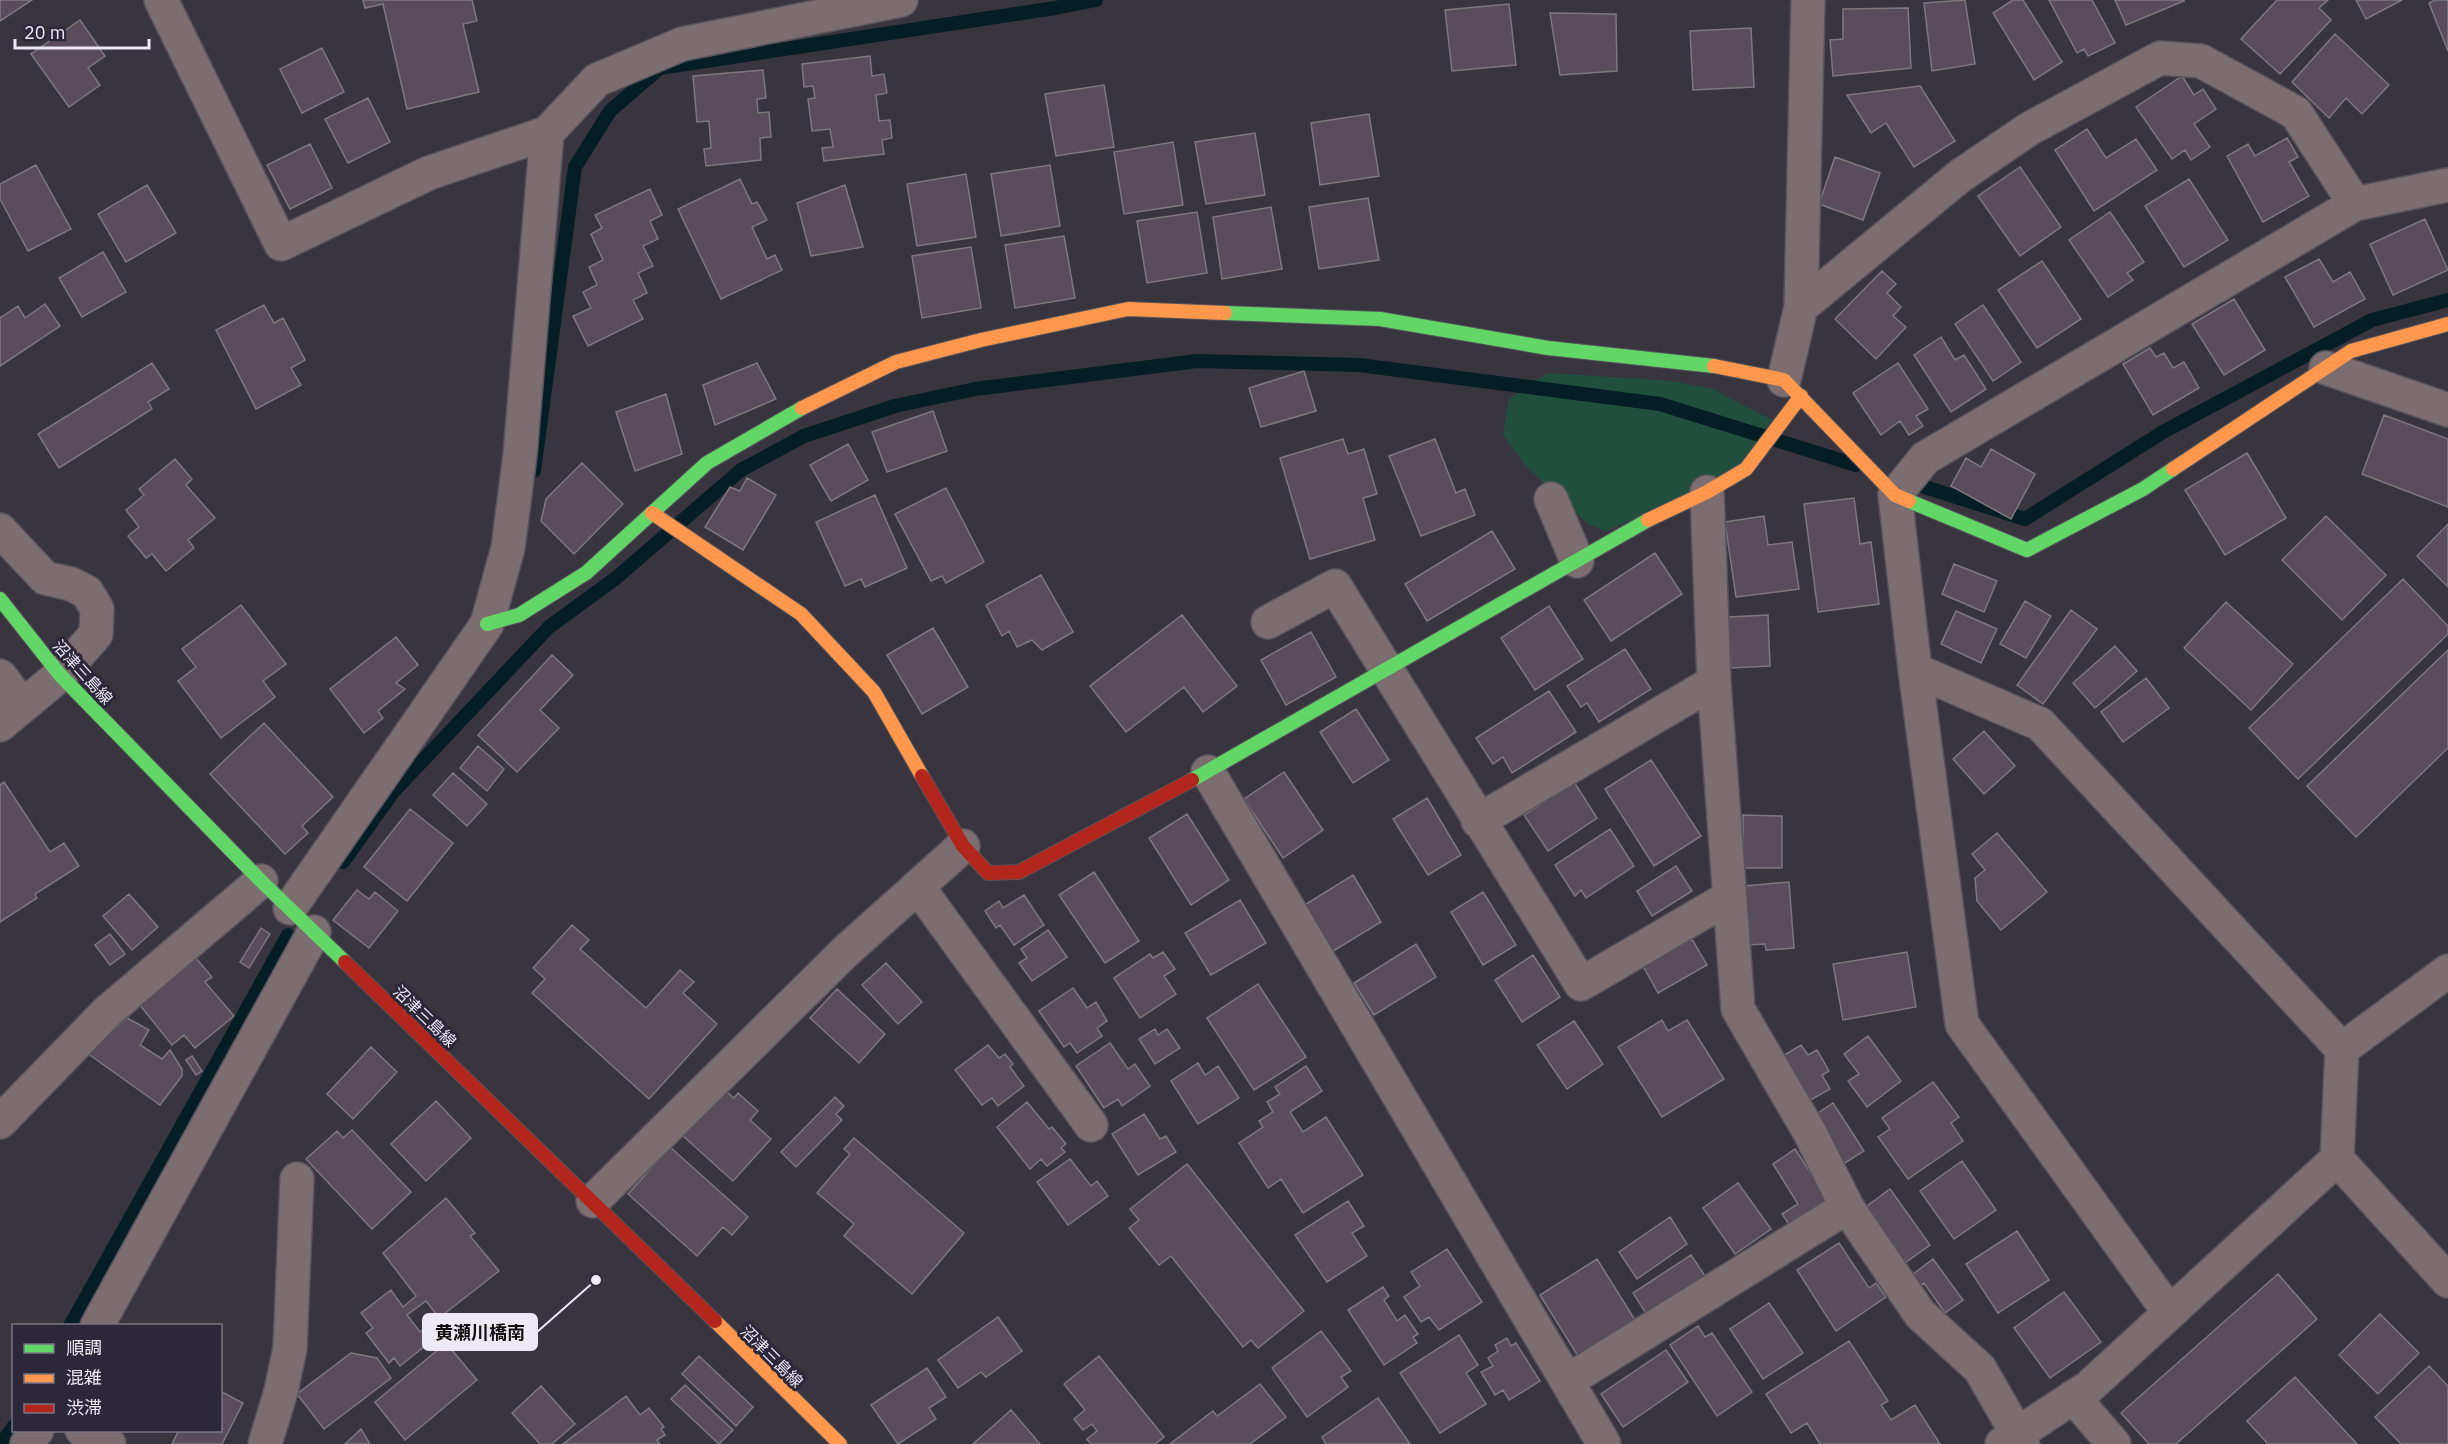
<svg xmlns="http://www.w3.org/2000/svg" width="2448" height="1444" viewBox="0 0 2448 1444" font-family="'IBM Plex Sans','Noto Sans JP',sans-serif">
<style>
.green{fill:#214f3d}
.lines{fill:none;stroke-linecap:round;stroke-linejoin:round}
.stream{stroke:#051e26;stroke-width:14}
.building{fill:#5a4d5b;stroke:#7d787f;stroke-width:1.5}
.street-casing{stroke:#56535b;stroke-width:36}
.fast-casing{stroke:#56535b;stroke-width:16}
.slow-casing{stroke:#56535b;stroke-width:16}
.jam-casing{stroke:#56535b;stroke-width:16}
.street{stroke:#7c6d70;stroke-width:33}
.fast{stroke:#63d668;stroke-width:14}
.slow{stroke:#ff974d;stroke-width:14}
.jam{stroke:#b3261e;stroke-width:14}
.labels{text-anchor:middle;stroke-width:6;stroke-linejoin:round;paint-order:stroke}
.street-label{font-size:16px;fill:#edeaf6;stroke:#2c2739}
.leader{fill:none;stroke:#edeaf6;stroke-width:2}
.callout-dot{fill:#edeaf6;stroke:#2c2739;stroke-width:2}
.callout{fill:#edeaf6;stroke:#edeaf6;stroke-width:2}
.callout-label{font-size:18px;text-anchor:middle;font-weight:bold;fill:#111}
</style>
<rect width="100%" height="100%" fill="#38353f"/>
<path class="green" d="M1548 373 1672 381 1712 389 1772 420 1739 472 1606 531 1588 524 1527 467 1503 435 1509 399Z"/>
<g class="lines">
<path class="stream" d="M534 471 575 167 610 111 660 68 1055 8 1096 0
M1906 481 2025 519 2163 432 2372 320 2448 300
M343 862 394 791 549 627 616 578 741 470 804 436 895 406 975 389 1197 361 1359 365 1660 404 1856 465
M70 1326 288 935
M1 1444 14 1426"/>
</g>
<path class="building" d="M0 0H32L0 21Z
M363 0H472L477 21 463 24 479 92 407 109 383 4 365 8Z
M1965 0 1975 64 1932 71 1924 3Z
M2013 0H2023L2062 62 2034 80 1993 13Z
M2049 0H2092L2115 43 2088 56 2084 49 2077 53Z
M2115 0H2184V1L2126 25Z
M2277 0H2328L2319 8 2331 20 2280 74 2241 39Z
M2356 0H2402L2366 19Z
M2435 0H2448V51L2429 3Z
M1509 4 1516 65 1452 71 1445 10Z
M1908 8 1911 68 1833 76 1830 40 1843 39V9Z
M1550 13 1616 14 1617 71 1560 75Z
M80 20 105 56 88 68 100 85 69 107 31 54Z
M1751 28 1754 87 1693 90 1690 31Z
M2335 34 2389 85 2362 114 2346 98 2329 118 2292 82Z
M322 48 344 92 302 113 280 69Z
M870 56 872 76 884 74 887 93 876 95 879 121 890 120 892 138 882 140 884 154 824 161 822 148 833 147 830 129 812 131 808 99 815 98 813 86 804 87 802 64Z
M763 70 766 98 757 99 758 113 769 112 771 137 760 138 761 160 706 166 704 149 711 148 709 121 697 122 693 76Z
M2182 76 2194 95 2203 89 2216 109 2194 124 2210 147 2191 160 2185 150 2172 159 2136 107Z
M1104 85 1114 147 1056 156 1045 94Z
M1920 86 1955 141 1914 167 1886 123 1871 133 1847 95Z
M368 98 390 142 348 163 325 119Z
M1369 114 1379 176 1320 185 1311 123Z
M2087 129 2106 158 2136 139 2157 170 2094 211 2055 150Z
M1255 133 1265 195 1206 204 1195 142Z
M2287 138 2298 157 2289 162 2309 196 2263 222 2227 156 2248 144 2255 156Z
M1173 142 1183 205 1124 214 1114 152Z
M310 144 332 188 290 209 267 165Z
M1835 157 1880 173 1863 220 1819 204Z
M36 165 71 229 28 251 0 199V184Z
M1050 165 1060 226 1001 236 991 174Z
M2020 167 2061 227 2020 256 1978 196Z
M966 174 976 237 917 246 907 184Z
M740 179 752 204 757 202 767 220 752 227 767 259 775 255 782 270 721 299 678 209Z
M2189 179 2228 240 2184 267 2145 206Z
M147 185 176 233 126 262 98 214Z
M845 185 863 247 811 256 797 203Z
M650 189 662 215 650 221 658 239 643 246 653 266 638 273 647 293 633 300 643 319 588 346 573 316 591 308 583 292 597 285 589 267 603 260 591 234 602 228 595 215Z
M1368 198 1379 260 1319 269 1309 207Z
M1271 207 1282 269 1222 279 1213 217Z
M1197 212 1207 273 1147 283 1137 221Z
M2110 212 2144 262 2127 273 2133 280 2108 297 2069 240Z
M2425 219 2448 270 2393 295 2370 244Z
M1064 236 1075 298 1015 308 1005 245Z
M971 247 981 308 922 318 912 256Z
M103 252 126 292 82 317 59 278Z
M2319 259 2333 282 2350 272 2365 299 2314 327 2285 277Z
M2042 261 2081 319 2037 348 1998 290Z
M1882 271 1896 284 1887 293 1901 307 1893 316 1906 327 1876 359 1835 319Z
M2234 299 2265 350 2224 375 2192 324Z
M45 304 60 326 0 366V318L18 306 25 318Z
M264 305 274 323 283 318 305 360 291 368 301 385 256 409 216 330Z
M1983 305 2021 362 1993 381 1955 324Z
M1941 337 1955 360 1964 355 1986 389 1951 412 1914 355Z
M2150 348 2156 357 2164 353 2173 368 2184 362 2199 388 2153 415 2123 364Z
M152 363 169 389 148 402 152 409 59 468 38 434Z
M757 363 776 399 715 425 703 385Z
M1898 363 1928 409 1916 416 1923 426 1909 435 1900 421 1881 435 1853 393Z
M1304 371 1316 411 1261 427 1249 388Z
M666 394 682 454 635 471 616 412Z
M933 411 947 451 887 472 872 432Z
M2384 415 2448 439V507L2362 474Z
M1343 439 1348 454 1364 449 1377 494 1363 498 1375 540 1310 559 1280 458Z
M1435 439 1456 493 1465 489 1475 515 1421 536 1389 456Z
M848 444 868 480 831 501 810 465Z
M1991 449 2035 474 2011 519 1951 486 1966 458 1981 467Z
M2247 453 2286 518 2225 555 2185 490Z
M175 459 192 479 186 485 215 518 188 540 194 548 166 571 152 554 146 558 128 536 139 527 126 510 144 495 139 489Z
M582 463 623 504 574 554 541 521 546 499Z
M747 478 776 495 743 550 705 527 730 487 740 491Z
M946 488 984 562 946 583 942 576 931 581 895 514Z
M875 495 907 568 865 587 861 579 845 586 816 522Z
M1854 498 1860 544 1871 542 1879 604 1818 612 1804 504Z
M1764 516 1768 545 1792 542 1799 589 1736 597 1725 522Z
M2326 516 2386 575 2342 620 2282 560Z
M2448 524V587L2417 556Z
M1492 531 1515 569 1427 621 1405 584Z
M1655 553 1682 594 1611 641 1584 600Z
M1954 564 1997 581 1984 612 1942 594Z
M1041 575 1073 632 1042 650 1032 640 1017 647 1009 631 1002 636 986 605Z
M2403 579 2448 626V634L2298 779 2249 728Z
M2025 601 2051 616 2026 658 2000 644Z
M2226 602 2293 664 2251 710 2184 648Z
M241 605 286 664 263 681 275 697 221 738 178 681 196 667 182 649Z
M1549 606 1583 659 1535 690 1501 638Z
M2071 610 2097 629 2043 704 2017 685Z
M1956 611 1997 629 1981 663 1941 644Z
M1182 615 1237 686 1203 712 1184 687 1126 732 1090 686Z
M1768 615 1770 666 1731 668 1728 617Z
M933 628 968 687 922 714 887 655Z
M1311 632 1336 677 1286 705 1261 660Z
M396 637 418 665 396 683 405 689 378 711 383 718 364 733 330 689Z
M2115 646 2137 671 2095 708 2073 683Z
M1625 649 1651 689 1599 722 1587 703 1581 707 1567 686Z
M2448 650V748L2356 837 2307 786Z
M552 655 573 675 540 710 559 728 517 772 478 735Z
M2146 678 2169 708 2123 742 2101 712Z
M1549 691 1576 732 1512 773 1503 757 1493 764 1476 738Z
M1356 709 1389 760 1353 783 1320 732Z
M264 723 333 797 302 826 308 833 285 854 210 774Z
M1984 731 2015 766 1984 794 1953 759Z
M478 746 504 769 487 791 460 768Z
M1651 760 1701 836 1654 866 1605 789Z
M1284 772 1323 830 1283 858 1244 799Z
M453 773 487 804 467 826 433 795Z
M4 782 50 852 64 843 79 866 35 894 37 898 0 922V785Z
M1574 782 1597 818 1548 851 1524 815Z
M1427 798 1461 855 1428 875 1393 819Z
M410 809 453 843 407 901 364 867Z
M1187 814 1229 880 1191 905 1149 838Z
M1743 815 1782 816V868H1743Z
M1610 829 1634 866 1586 898 1581 890 1575 896 1555 865Z
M1997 833 2047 892 2001 930 1977 901 1975 878 1985 870 1972 854Z
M1676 866 1692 891 1652 916 1637 891Z
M1094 872 1139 941 1105 963 1059 895Z
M1353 875 1381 922 1330 953 1303 906Z
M1789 882 1794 948 1766 950 1765 944 1749 945 1744 886Z
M357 890 369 899 375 892 398 911 369 948 333 920Z
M1483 892 1516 945 1483 965 1451 912Z
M129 894 158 927 132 950 103 916Z
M1024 895 1044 925 1014 945 1000 925 996 928 985 911 999 901 1003 908Z
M1240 900 1266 943 1211 975 1185 933Z
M572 925 589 940 580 949 646 1008 680 970 694 982 683 993 717 1024 649 1099 532 993 545 979 533 968Z
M261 928 270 934 249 968 240 962Z
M1048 930 1067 957 1032 981 1019 963 1027 958 1021 949Z
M110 934 125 954 110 965 95 945Z
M1692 939 1707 965 1658 993 1643 966Z
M1416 944 1436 977 1374 1015 1354 983Z
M1163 952 1175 969 1164 976 1176 994 1140 1018 1114 978 1150 954 1153 958Z
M1907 952 1916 1007 1843 1020 1833 964Z
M1533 955 1560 997 1522 1022 1495 980Z
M195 957 212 977 205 982 234 1016 195 1048 184 1035 172 1045 139 1004Z
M886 963 922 1002 898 1024 862 985Z
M1258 984 1306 1057 1254 1090 1207 1018Z
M1073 988 1087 1008 1096 1002 1107 1021 1097 1028 1102 1036 1077 1053 1070 1043 1064 1047 1039 1011Z
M837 989 885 1034 859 1063 810 1018Z
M127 1018 149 1030 140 1045 162 1059 170 1050 182 1069V1076L160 1105 87 1053Z
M1662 1020 1668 1031 1687 1020 1724 1079 1662 1117 1618 1047Z
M1574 1021 1603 1064 1567 1089 1537 1045Z
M1155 1029 1158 1035 1167 1029 1180 1048 1155 1064 1139 1039Z
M1868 1036 1901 1081 1867 1107 1848 1081 1859 1074 1844 1054Z
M1110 1043 1128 1069 1135 1064 1150 1086 1122 1106 1118 1099 1104 1108 1076 1066Z
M988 1045 999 1058 1005 1054 1013 1064 1010 1067 1024 1086 998 1106 992 1098 982 1105 955 1070Z
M1801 1045 1808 1055 1817 1050 1829 1071 1822 1075 1830 1089 1807 1102 1781 1057Z
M371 1047 397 1072 353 1119 327 1094Z
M192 1056 202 1071 196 1075 186 1060Z
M1198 1063 1205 1075 1218 1066 1239 1098 1198 1124 1171 1081Z
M1306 1066 1322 1091 1290 1112 1303 1132 1326 1117 1363 1175 1303 1213 1281 1179 1268 1188 1239 1143 1263 1127 1259 1121 1273 1112 1267 1102 1280 1094 1275 1087Z
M1933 1082 1959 1117 1951 1123 1963 1141 1908 1179 1878 1137 1890 1129 1882 1118Z
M724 1090 734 1098 738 1093 758 1111 750 1120 771 1139 733 1181 683 1136Z
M835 1097 844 1106 836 1114 842 1120 796 1167 781 1152Z
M436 1101 471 1138 426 1181 391 1144Z
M1027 1102 1049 1129 1052 1127 1066 1144 1061 1148 1065 1152 1047 1166 1041 1159 1030 1169 997 1127Z
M1833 1103 1864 1151 1840 1166 1809 1119Z
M1144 1114 1160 1139 1166 1136 1176 1152 1138 1175 1112 1134Z
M352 1130 411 1192 372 1229 306 1159 337 1131 343 1138Z
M854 1138 964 1233 912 1294 844 1236 854 1224 817 1193 850 1154 844 1149Z
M670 1147 748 1217 732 1235 723 1227 697 1256 628 1194Z
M1795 1149 1832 1206 1793 1230 1782 1214 1798 1204 1773 1164Z
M1070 1159 1091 1186 1097 1181 1108 1196 1068 1225 1037 1182Z
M1962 1161 1996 1210 1954 1239 1920 1191Z
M1187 1164 1304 1311 1258 1348 1251 1340 1243 1347 1171 1256 1159 1265 1129 1228 1139 1220 1130 1209Z
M1738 1183 1771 1229 1735 1254 1703 1208Z
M1890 1189 1930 1245 1902 1265 1863 1209Z
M446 1198 475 1233 470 1236 499 1271 439 1318 426 1301 407 1315 420 1332 428 1325 436 1337 400 1366 394 1358 389 1363 366 1333 373 1328 361 1313 391 1290 403 1307 416 1296 383 1253Z
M1348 1201 1364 1226 1352 1233 1367 1256 1327 1282 1295 1235Z
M1670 1217 1687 1244 1637 1279 1619 1252Z
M2017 1231 2049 1280 1998 1313 1966 1264Z
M1839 1243 1869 1288 1876 1283 1886 1297 1836 1331 1797 1270Z
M1447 1249 1482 1302 1439 1330 1429 1317 1421 1322 1404 1297 1420 1286 1411 1272Z
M1691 1255 1707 1279 1649 1318 1633 1293Z
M1597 1259 1635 1320 1578 1356 1540 1295Z
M1933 1259 1963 1300 1945 1313 1924 1283 1917 1288 1909 1277Z
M2278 1274 2317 1319 2176 1444H2149L2121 1413Z
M1383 1287 1389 1296 1384 1300 1397 1321 1405 1315 1418 1334 1413 1337 1417 1343 1384 1365 1348 1310Z
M2064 1292 2101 1342 2050 1378 2014 1328Z
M1769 1303 1803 1353 1763 1379 1730 1329Z
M2380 1314 2419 1353 2378 1394 2339 1355Z
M998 1317 1022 1351 986 1377 981 1372 958 1388 938 1360Z
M1698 1326 1705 1337 1712 1333 1752 1392 1717 1416 1670 1345Z
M1321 1331 1351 1371 1341 1377 1348 1387 1307 1417 1272 1368Z
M1459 1335 1478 1365 1466 1373 1486 1404 1440 1433 1400 1373Z
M1507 1338 1511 1346 1516 1343 1540 1381 1509 1400 1503 1390 1495 1395 1481 1372 1493 1366 1488 1358 1498 1351 1495 1345Z
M1849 1341 1888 1401 1881 1405 1891 1420 1915 1405 1940 1444H1820L1807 1423 1791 1433 1766 1394Z
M446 1343 477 1380 405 1440 375 1402Z
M1666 1350 1688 1382 1623 1427 1601 1394Z
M351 1353 377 1358 391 1378 324 1429 297 1394Z
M699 1356 753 1407 736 1426 682 1374Z
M1099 1356 1164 1437 1155 1444H1091L1087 1439 1097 1431 1092 1424 1083 1430 1074 1419 1085 1410 1064 1384Z
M2429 1366 2448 1386V1444H2401L2375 1417Z
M927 1368 946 1397 929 1408 936 1419 898 1444 871 1405Z
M2295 1377 2357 1444H2268L2247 1421Z
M1260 1384 1286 1417 1250 1444H1170L1213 1411 1217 1416Z
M685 1385 733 1430 719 1444 671 1399Z
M541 1386 575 1424 552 1444H540L512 1413Z
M220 1391 243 1403 222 1444H172L179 1430H220Z
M626 1396 640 1415 649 1408 664 1427 661 1429 665 1435 657 1440 660 1444H563Z
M1378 1398 1410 1444H1326L1322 1437Z
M1011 1410 1040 1444H973Z
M361 1429 370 1444H345Z"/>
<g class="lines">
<defs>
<path id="street" d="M161 0 281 244 429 173 547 133
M1801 307 1960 176 2029 129 2160 58 2201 61 2296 113 2355 204
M2326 368 2448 410
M1784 380 1801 307 1808 0
M1551 499 1577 561
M0 530 45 578 71 584 87 592 97 609 96 634 60 675 0 725
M1268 622 1335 586 1581 984 1728 898
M1915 670 2040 724 2342 1049
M0 676 23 706
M1208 772 1604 1444
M1478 821 1714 682
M918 887 1091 1125
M290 908 487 624 508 548 520 455 547 133 597 80 682 44 901 0
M0 1122 107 1012 261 881
M2337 1159 2448 1281
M593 1201 845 952 963 846
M1847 1207 1920 1314 1980 1369 2023 1444
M2169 1312 1962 1024 1915 670 1895 495 1925 458 2355 204 2448 185
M97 1326 314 932
M1569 1380 1847 1207 1810 1133 1738 1009 1714 682 1707 492
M2073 1397 2114 1444
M82 1430 109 1444
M27 1444 37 1430
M265 1444 281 1391 290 1348 297 1179
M2002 1444 2089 1387 2337 1159 2342 1049 2448 971"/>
<path id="fast" d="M1225 313 1380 319 1548 348 1714 366
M1909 501 2027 550 2143 489 2173 469
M0 599 60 675 261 881 345 962
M487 624 519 615 586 573 707 463 802 408
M1192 780 1648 520"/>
<path id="slow" d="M1714 366 1784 380 1895 495 1909 501
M802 408 896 362 981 340 1128 309 1225 313
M2173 469 2351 351 2448 324
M652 513 801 614 874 692 922 776
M1648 520 1707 492 1746 469 1801 396
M715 1321 840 1444"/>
<path id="jam" d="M922 776 963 846 988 873 1019 872 1192 780
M345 962 715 1321"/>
</defs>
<use href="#street" class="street-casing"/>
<use href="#fast" class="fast-casing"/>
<use href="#slow" class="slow-casing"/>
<use href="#jam" class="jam-casing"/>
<use href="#street" class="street"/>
<use href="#fast" class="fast"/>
<use href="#slow" class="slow"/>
<use href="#jam" class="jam"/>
</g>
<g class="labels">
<g class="street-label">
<text transform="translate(83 672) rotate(48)" y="6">沼津三島線</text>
<text transform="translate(425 1016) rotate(44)" y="6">沼津三島線</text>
<text transform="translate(772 1356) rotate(45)" y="6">沼津三島線</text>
</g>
</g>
<path class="leader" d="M596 1280L537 1332"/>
<circle class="callout-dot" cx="596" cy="1280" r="6"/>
<rect class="callout" x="423" y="1314" width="114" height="36" rx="6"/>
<g class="callout-label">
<text x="480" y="1339">黄瀬川橋南</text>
</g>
<rect x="12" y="1324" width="210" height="108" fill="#2c2739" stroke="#797585" stroke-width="1.5"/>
<rect x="24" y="1344" width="30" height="9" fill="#63d668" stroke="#797585" stroke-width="1.5"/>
<text x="66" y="1354" font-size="18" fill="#edeaf6">順調</text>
<rect x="24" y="1374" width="30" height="9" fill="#ff974d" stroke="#797585" stroke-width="1.5"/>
<text x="66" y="1384" font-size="18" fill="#edeaf6">混雑</text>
<rect x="24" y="1404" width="30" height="9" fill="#b3261e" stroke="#797585" stroke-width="1.5"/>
<text x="66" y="1414" font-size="18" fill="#edeaf6">渋滞</text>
<path d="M15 39v9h134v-9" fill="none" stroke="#edeaf6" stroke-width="3"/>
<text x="24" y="39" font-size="18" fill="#edeaf6" stroke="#2c2739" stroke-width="4.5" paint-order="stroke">20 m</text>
</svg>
